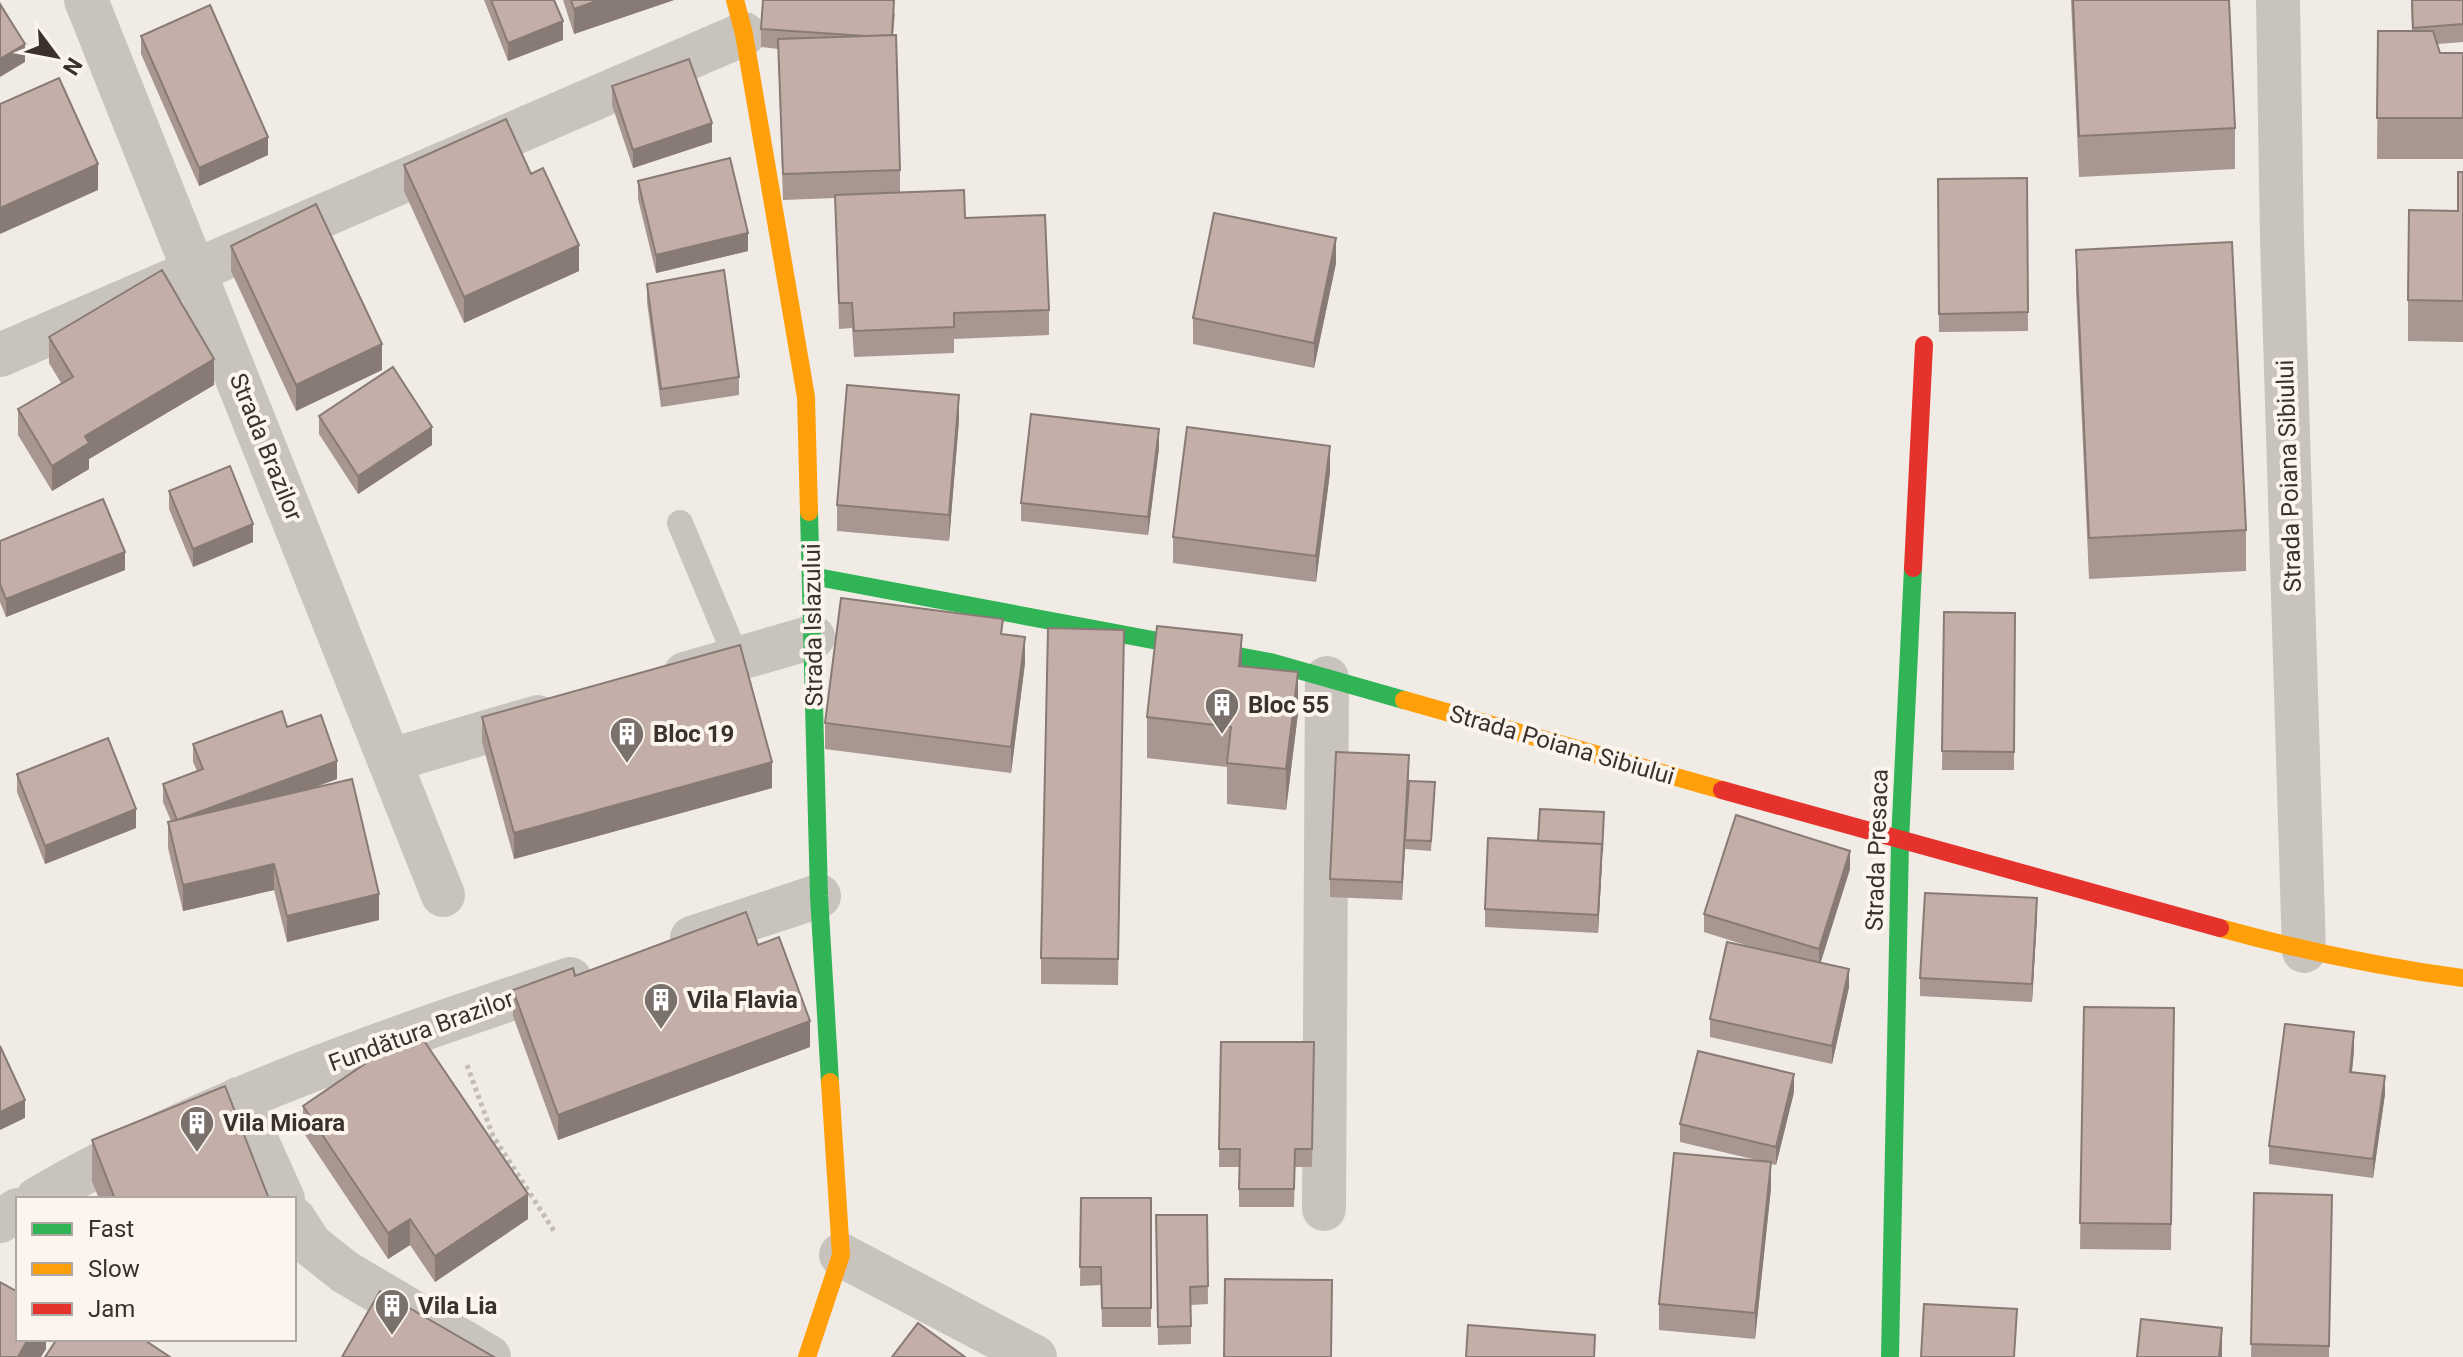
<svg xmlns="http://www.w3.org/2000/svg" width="2463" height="1357" viewBox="0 0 2463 1357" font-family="Roboto,sans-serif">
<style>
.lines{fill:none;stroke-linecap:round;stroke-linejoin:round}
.path{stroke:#c2bbb6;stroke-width:5;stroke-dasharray:4 4;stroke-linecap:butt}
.lane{stroke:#c9c3be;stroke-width:26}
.street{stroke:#c9c3be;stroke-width:44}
.fast{stroke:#30b455;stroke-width:18}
.slow{stroke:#ff9f0a;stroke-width:18}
.jam{stroke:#e5322d;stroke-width:18}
.wall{fill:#a89690}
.shaded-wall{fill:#887a75}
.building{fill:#c3afa7;stroke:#887a75;stroke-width:2}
.labels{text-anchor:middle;stroke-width:8;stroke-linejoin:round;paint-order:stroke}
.street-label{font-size:24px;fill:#3b302b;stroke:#fbf5ee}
.poi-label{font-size:24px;font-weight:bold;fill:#3b302b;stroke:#fbf5ee;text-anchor:start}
</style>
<rect width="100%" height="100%" fill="#f0ebe5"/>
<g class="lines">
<path class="path" d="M467 1065 493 1136 556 1234"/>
<path class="lane" d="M680 523 737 659"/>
<path class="street" d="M86 0 443 895
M2278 0 2282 240 2304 951
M0 355 744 34
M685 674 813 637
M391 760 538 717
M692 938 819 896
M238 1099 283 1199
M37 1199C204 1102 388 1040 570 979
M1324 1209 1327 678
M294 1219 311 1245 345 1272 489 1357
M0 1221 18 1210
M841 1255 1035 1357"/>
<path class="fast" d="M809 512 819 896 830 1082
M812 576 1270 662 1404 700
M1890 1357 1900 841 1913 568"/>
<path class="slow" d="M735 0 744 34 806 397 809 512
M1404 700 1722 790
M2220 928C2300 950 2380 967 2463 978
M807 1357 841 1255 830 1082"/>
<path class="jam" d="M1913 568 1924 345
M1722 790 2220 928"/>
</g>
<path class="wall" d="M484 0H554L563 40 508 61Z
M563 0H674L574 34Z
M2071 0H2229L2235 128V169L2079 177Z
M2411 0H2463V42L2437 44 2440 53H2463V159H2377L2378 31H2412Z
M895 13 893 35 900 170V192L965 218 1049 310V335L954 339V353L854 357 852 328 839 329 835 198 783 200 778 49 761 47V29Z
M141 36 268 155 199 186 141 54Z
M612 86 712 142 633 168 612 105Z
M404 165 531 174 579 271 464 323 404 191Z
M2463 172V342L2408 341V300L2458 211Z
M2027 178 2028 331 1939 332 1938 179Z
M638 181 748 251 656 273 638 199Z
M231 246 382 370 296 411 231 271Z
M2076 250 2246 530V571L2089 579 2076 290Z
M1336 263 1314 368 1193 344V318Z
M647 284 739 377V395L661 407 647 302Z
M49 337 214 385 89 459V469L52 491 18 435V409L61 383 49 363Z
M319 416 432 445 358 494 319 434Z
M959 420 949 541 837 531V505Z
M1159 448 1148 535 1021 521V503Z
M1330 472 1316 582 1173 563V537Z
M169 491 253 542 193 567 169 509Z
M0 541 125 570 6 617 0 602Z
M1944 612 2015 613 2014 770H1942Z
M1124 630 1118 985 1041 984V958Z
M1003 634 1025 663 1011 773 825 749V723Z
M1242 666 1298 713 1286 810 1227 804V767L1147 758V717Z
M482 717 772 788 514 859 482 742Z
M287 727 337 779 309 789 379 920 287 942 274 890 183 911 168 848V822L171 821 163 802V784L197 771 193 762V744Z
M17 774 136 828 45 864 17 792Z
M1408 786 1435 791 1431 851 1405 849 1402 900 1330 897V879Z
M1602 862 1598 933 1485 927V909Z
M1850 869 1820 963 1849 987 1832 1064 1710 1037V1019L1761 950 1704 932V914Z
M2037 917 2032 1002 1920 996V978Z
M758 945 810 1047 558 1140 513 1016V990L575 976Z
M2084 1007 2174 1008 2171 1250 2080 1249Z
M1221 1042H1314L1312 1167H1295L1294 1207H1239V1167H1219Z
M2354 1050 2352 1072 2385 1094 2373 1178 2269 1164V1146Z
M1794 1092 1776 1165 1771 1164V1188L1755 1339 1659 1330V1304L1761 1161 1680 1142V1124Z
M303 1106 528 1219 435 1282 410 1245 388 1259 303 1132Z
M92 1140 269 1199H99L92 1181Z
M2254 1193 2332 1195 2329 1357H2251Z
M1081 1198H1151V1327H1102L1101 1285 1080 1286Z
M1156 1215H1207L1208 1304 1191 1305V1344L1158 1345Z"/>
<path class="shaded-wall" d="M599 0H674L574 34V9Z
M563 21V40L508 61V43Z
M25 44V62L0 77V59Z
M712 123V142L633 168V150Z
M268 137V155L199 186V168Z
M98 164V190L0 234V208Z
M748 233V251L656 273V255Z
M1336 238V263L1314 368V343Z
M579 245V271L464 323V297Z
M382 344V370L296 411V385Z
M214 359V385L89 459V469L52 491V466L85 436Z
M959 395V420L949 541V515Z
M432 427V445L358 494V476Z
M1159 429V448L1148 535V517Z
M1330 446V472L1316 582V556Z
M253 524V542L193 567V549Z
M125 552V570L6 617V599Z
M1242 635V676L1239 666Z
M1025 637V663L1011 773V747Z
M1298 672V713L1286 810V769Z
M1409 755V773L1402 900V882Z
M337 761V779L177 838V820Z
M772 762V788L514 859V833Z
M136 809V828L45 864V846Z
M1604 812 1602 862 1598 933V915Z
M1850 851V869L1819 968V949Z
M274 864V890L183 911V885Z
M379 894V920L287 942V916Z
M2037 898V917L2032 1002V984Z
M1849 969V987L1832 1064V1046Z
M810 1021V1047L558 1140V1115Z
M2354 1032V1050L2350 1090V1072Z
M1794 1074V1092L1776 1165V1147Z
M2385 1076V1094L2373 1178V1159Z
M25 1100V1118L0 1130V1112Z
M1771 1162V1188L1755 1339V1313Z
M528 1194V1219L435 1282V1256Z
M410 1219V1245L388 1259V1233Z
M2222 1328V1357H2219Z
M28 1339H46V1349L41 1357H18Z"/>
<path class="building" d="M491 0H554L563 21 508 43Z
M571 0H599L574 9Z
M763 0H894L892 35 865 36 761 29Z
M2073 0H2229L2235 128 2079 136Z
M2412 0H2463V24L2413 28Z
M0 4 25 44 0 59Z
M210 5 268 137 199 168 141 36Z
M2378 31H2433L2440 53H2463V118H2377Z
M896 35 900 170 783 174 778 39Z
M689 59 712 123 633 150 612 86Z
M59 78 98 164 0 208V104Z
M506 119 531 174 543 168 579 245 464 297 404 165Z
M730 158 748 233 656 255 638 181Z
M2458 172H2463V301L2408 300 2409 210 2458 211Z
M2027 178 2028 312 1939 314 1938 179Z
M964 190 965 218 1045 215 1049 310 954 313V327L854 331 852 303H839L835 195Z
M316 204 382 344 296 385 231 246Z
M1214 213 1336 238 1314 343 1193 318Z
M2232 242 2246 530 2089 538 2076 250Z
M162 270 214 359 85 436 89 443 52 466 18 409 73 377 49 337Z
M724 270 739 377 661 389 647 284Z
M393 367 432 427 358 476 319 416Z
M847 385 959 395 949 515 837 505Z
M1031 414 1159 429 1148 517 1021 503Z
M1187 427 1330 446 1316 556 1173 537Z
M230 466 253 524 193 549 169 491Z
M103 499 125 552 6 599 0 584V541Z
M841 598 1003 619 1001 634 1025 637 1011 747 825 723Z
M1944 612 2015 613 2014 752 1942 751Z
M1157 626 1242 635 1239 666 1298 672 1286 769 1227 763 1231 727 1147 717Z
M1048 628 1124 630 1118 959 1041 958Z
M740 645 772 762 514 833 482 717Z
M282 711 287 727 321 715 337 761 177 820 163 784 203 769 193 744Z
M108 738 136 809 45 846 17 774Z
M1336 752 1409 755 1402 882 1330 879Z
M352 779 379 894 287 916 274 864 183 885 168 822Z
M1409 781 1435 782 1431 841 1405 840Z
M1540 809 1604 812 1602 853V844L1538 841Z
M1736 815 1850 851 1819 949 1704 914Z
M1488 838 1602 844 1598 915 1485 909Z
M1925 893 2037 898 2032 984 1920 978Z
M746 912 758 945 779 937 810 1021 558 1115 513 990 573 968 575 976Z
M1727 942 1849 969 1832 1046 1710 1019Z
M2084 1007 2174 1008 2171 1224 2080 1223Z
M2285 1024 2354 1032 2350 1072 2385 1076 2373 1159 2269 1146Z
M416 1029 528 1194 435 1256 410 1219 388 1233 303 1106Z
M1221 1042H1314L1312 1149H1295L1294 1189H1239L1240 1149H1219Z
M0 1046 25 1100 0 1112Z
M1698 1051 1794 1074 1776 1147 1680 1124Z
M225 1086 269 1199H115L92 1140Z
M1674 1153 1771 1162 1755 1313 1659 1304Z
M2254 1193 2332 1195 2329 1346 2251 1344Z
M1081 1198H1151V1308H1102L1101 1267H1080Z
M1156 1215H1207L1208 1286 1190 1287 1191 1326 1158 1327Z
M1225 1279 1332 1280 1331 1357H1224Z
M0 1282 18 1292V1339H28L18 1357H0Z
M380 1291 494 1357H342Z
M1924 1304 2017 1309 2014 1357H1921Z
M2141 1319 2222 1328 2219 1357H2137Z
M918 1323 965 1357H892Z
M1468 1325 1595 1335 1594 1357H1466Z
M57 1339H143L170 1357H45Z"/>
<defs>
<symbol id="building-pin" viewBox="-11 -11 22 30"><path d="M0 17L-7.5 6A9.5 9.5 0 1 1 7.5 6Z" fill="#7a716c" stroke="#fbf5ee"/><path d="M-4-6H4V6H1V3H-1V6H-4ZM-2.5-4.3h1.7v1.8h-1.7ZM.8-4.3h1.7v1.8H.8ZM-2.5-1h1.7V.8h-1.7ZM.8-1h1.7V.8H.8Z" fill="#fff"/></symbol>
</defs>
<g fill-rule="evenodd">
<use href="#building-pin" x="1202" y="685" width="40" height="54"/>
<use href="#building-pin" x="607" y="714" width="40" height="54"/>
<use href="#building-pin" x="641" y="980" width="40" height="54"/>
<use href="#building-pin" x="177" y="1103" width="40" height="54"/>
<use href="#building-pin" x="372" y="1286" width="40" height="54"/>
</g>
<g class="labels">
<g class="street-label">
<text transform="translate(266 447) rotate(68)" y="8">Strada Brazilor</text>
<text transform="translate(2289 476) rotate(-92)" y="8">Strada Poiana Sibiului</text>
<text transform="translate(813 625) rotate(-91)" y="8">Strada Islazului</text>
<text transform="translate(1562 745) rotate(16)" y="8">Strada Poiana Sibiului</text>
<text transform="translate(1877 850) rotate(-88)" y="8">Strada Presaca</text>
<text transform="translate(421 1031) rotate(-20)" y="8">Fundătura Brazilor</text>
</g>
<g class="poi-label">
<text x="1248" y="713">Bloc 55</text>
<text x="653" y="742">Bloc 19</text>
<text x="687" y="1008">Vila Flavia</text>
<text x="223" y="1131">Vila Mioara</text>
<text x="418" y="1314">Vila Lia</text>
</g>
</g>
<rect x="16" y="1197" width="280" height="144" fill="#fbf5ee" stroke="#aea6a0" stroke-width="2"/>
<rect x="32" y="1223" width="40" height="12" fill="#30b455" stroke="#aea6a0" stroke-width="2"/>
<text x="88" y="1237" font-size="24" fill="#3b302b">Fast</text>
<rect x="32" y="1263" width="40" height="12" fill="#ff9f0a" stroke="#aea6a0" stroke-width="2"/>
<text x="88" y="1277" font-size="24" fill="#3b302b">Slow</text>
<rect x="32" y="1303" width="40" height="12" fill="#e5322d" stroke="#aea6a0" stroke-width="2"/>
<text x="88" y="1317" font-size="24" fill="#3b302b">Jam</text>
<g transform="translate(56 56) rotate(122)" stroke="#fbf5ee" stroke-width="6" paint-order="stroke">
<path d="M0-6L14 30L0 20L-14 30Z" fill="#3b302b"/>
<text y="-12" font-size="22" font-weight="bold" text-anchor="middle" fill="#3b302b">N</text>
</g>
</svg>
